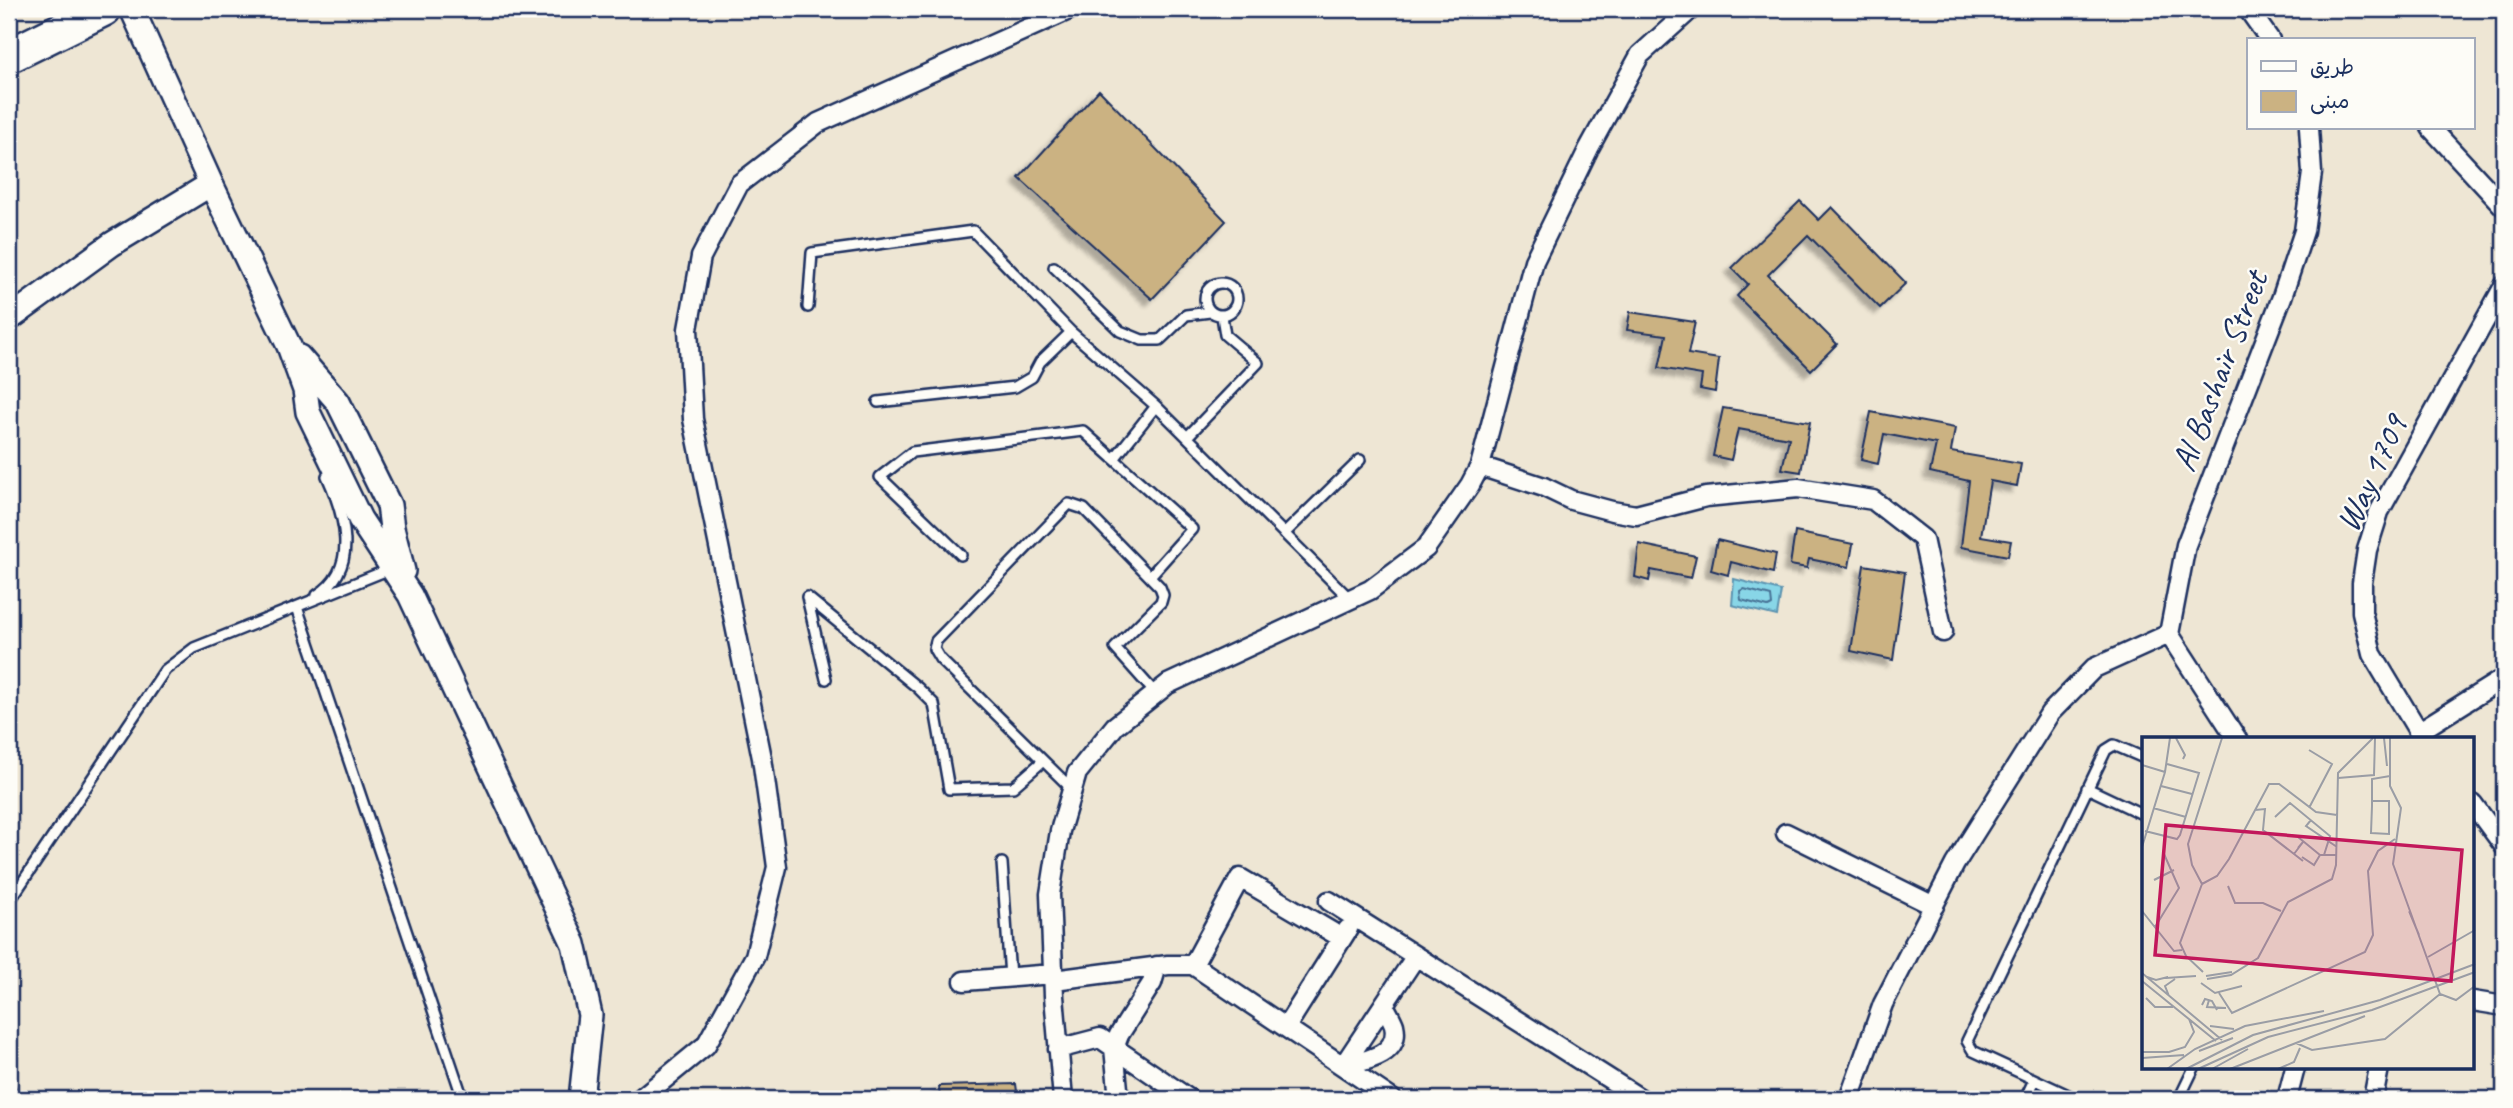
<svg xmlns="http://www.w3.org/2000/svg" width="2513" height="1108" viewBox="0 0 2513 1108" font-family="Caveat,'Playpen Sans Arabic',sans-serif">
<style>
.water{fill:#88d6e7;stroke:#5c93b0;stroke-width:2}
.lines{fill:none;stroke-linecap:round;stroke-linejoin:round}
.shore{stroke:#477295;stroke-width:2}
.building{fill:#cbb282;stroke:#1b2f5e;stroke-width:2;filter:url(#shadow)}
.service-casing{stroke:#1b2f5e;stroke-width:14}
.minor-casing{stroke:#1b2f5e;stroke-width:23}
.tertiary-casing{stroke:#1b2f5e;stroke-width:28}
.motorway-casing{stroke:#1b2f5e;stroke-width:38}
.service{stroke:#fdfcf7;stroke-width:9}
.minor{stroke:#fdfcf7;stroke-width:18}
.tertiary{stroke:#fdfcf7;stroke-width:23}
.motorway{stroke:#fdfcf7;stroke-width:33}
.labels{text-anchor:middle;stroke-width:5;stroke-linejoin:round;paint-order:stroke}
.street-label{font-size:35px;fill:#1b2f5e;stroke:#fdfcf7}
.inset-road{fill:none;stroke:#9a9da5;stroke-width:2}
.view{fill:#c2185b;fill-opacity:0.15;stroke:#c2185b;stroke-width:3.5}
.inset-edge{fill:none;stroke:#1b2f5e;stroke-width:3.5}
</style>
<defs>
<filter id="shadow"><feDropShadow dx="-6" dy="6" stdDeviation="2" flood-color="#0004"/></filter>
</defs>
<rect width="100%" height="100%" fill="#eee6d4"/>
<filter id="ink" filterUnits="userSpaceOnUse"><feTurbulence type="fractalNoise" baseFrequency=".0143" numOctaves="2"/><feDisplacementMap in="SourceGraphic" scale="14" xChannelSelector="R" yChannelSelector="G"/><feConvolveMatrix kernelMatrix="1 2 1 2 8 2 1 2 1" color-interpolation-filters="sRGB"/></filter>
<g filter="url(#ink)">
<path class="water" d="M1734 579 1781 591 1777 616 1732 605Z"/>
<g class="lines">
<path class="shore" d="M1744 589 1771 596 1772 605 1768 607 1741 600 1740 591Z"/>
</g>
<path class="building" d="M1099 90 1226 221 1152 299 1019 178Z
M1800 201 1819 220 1832 207 1906 283 1880 308 1808 235 1768 275 1837 344 1811 370 1737 296 1748 284 1732 268Z
M1630 312 1695 322 1688 354 1719 359 1715 392 1700 389 1702 375 1659 368 1666 335 1627 330Z
M1723 408 1810 422 1801 472 1782 469 1789 438 1738 429 1731 460 1713 456Z
M1871 412 1955 428 1951 452 2021 464 2017 486 1990 481 1981 536 2011 541 2008 556 1961 547 1969 481 1930 472 1936 444 1884 434 1878 464 1861 460Z
M1795 532 1853 544 1849 567 1809 559 1807 568 1790 565Z
M1717 540 1776 554 1773 573 1731 562 1728 575 1711 570Z
M1639 544 1696 556 1691 578 1651 570 1649 581 1635 577Z
M1864 565 1905 572 1893 660 1851 651Z
M1016 1084 1018 1099H940L939 1086Z"/>
<g class="lines">
<defs>
<path id="service" d="M1054 267 1120 331 1142 340H1160L1186 315 1210 312
M1205 299a16 16 0 1 1 32 0a16 16 0 1 1-32 0Z
M808 307 812 253 973 231 1071 332 1156 406 1350 599
M878 402 1015 387 1032 377 1040 362 1071 332
M1187 437 1258 363 1225 335 1222 316
M1114 459 1156 406
M1284 534 1360 460
M961 555 880 477 912 452 1083 431 1192 529 1150 576
M317 595C361 568 344 514 327 476
M297 607 463 1099
M826 679 807 597 918 688 934 704 949 789 1013 787 1043 761
M2087 788 2144 815
M1072 789 940 659 934 649 936 641 1069 504 1084 509 1160 587 1163 595 1161 602 1115 648 1156 694
M1002 863 1010 977
M9 902 165 670 194 648 390 569
M9 1086 13 1099
M2025 1099 2034 1080
M2077 1099 1973 1051 1967 1041 2106 750 2114 745 2144 758
M2179 1099 2194 1068"/>
<path id="minor" d="M2248 9 2270 40
M2431 128 2504 207
M1480 466 1544 487 1571 500 1612 511 1636 515 1706 497 1798 488 1873 500 1923 539 1943 632
M2169 634 2186 545 2282 297 2304 231 2312 173 2309 128
M2169 634 2237 739
M2418 732 2504 678
M2423 739 2372 654 2362 612V583L2367 550 2379 512 2504 286
M2473 804 2504 846
M1786 833 1934 906
M1329 901 1641 1099
M1193 965 1240 878 1342 938
M1054 980 1168 965H1193L1392 1099
M964 981 1053 974
M2473 1001 2504 1006
M1384 1005C1387 1011 1392 1019 1394 1025 1401 1056 1364 1061 1343 1066L1416 956
M1286 1027 1348 929
M1058 1049 1100 1038 1189 1099
M640 1099 706 1045 755 956 777 867 762 758 693 419 688 329 701 257 739 184 818 123 1071 9
M1063 1099 1054 996 1050 894 1060 831 1077 773 1115 726 1168 684 1370 590 1426 548 1470 485 1480 466 1534 261 1589 148 1640 55 1691 9
M1119 1099 1114 1048 1119 1035 1152 983 1157 966
M1849 1099 1883 1004 1955 864 2050 713 2094 668 2169 634
M2287 1099 2295 1068
M2373 1099 2379 1068"/>
<path id="tertiary" d="M132 9 211 184 289 346 305 390 308 412 360 519 410 595 574 944 590 1015 581 1099
M9 319 112 244 211 184
M299 357 338 402 389 505 392 528 403 571"/>
<path id="motorway" d="M9 56 104 9"/>
</defs>
<use href="#service" class="service-casing"/>
<use href="#minor" class="minor-casing"/>
<use href="#tertiary" class="tertiary-casing"/>
<use href="#motorway" class="motorway-casing"/>
<use href="#service" class="service"/>
<use href="#minor" class="minor"/>
<use href="#tertiary" class="tertiary"/>
<use href="#motorway" class="motorway"/>
</g>
</g>
<g class="labels">
<g class="street-label">
<text transform="translate(2219 371) rotate(-69)" y="12">Al Bashair Street</text>
<text transform="translate(2371 473) rotate(-65)" y="12">Way 1709</text>
</g>
</g>
<g transform="translate(2142 737)">
<rect width="332" height="332" fill="#eee6d4"/>
<path class="inset-road" d="M34 1 43 18 41 22M242 1 245 29M248 1V49L259 71 251 127 298 257 314 263 333 249M167 13 190 27 167 71M0 28 23 35M196 41 232 38 233 1M19 49 50 57M230 64H247V97L229 96 230 69V42L248 39M11 71 44 80M113 73 123 72 121 93 161 124M133 80 148 66 188 99 182 118M169 83 164 89 195 110M3 94 35 102 38 98 57 36 25 27M156 100 178 118H195M0 110 23 35 28 1M152 117 161 105 156 111M160 120 172 128 178 118M12 143 32 133M60 147 75 139 87 122 127 47H137L174 75 195 78M60 147 50 128 46 107 80 1M60 147 38 206 44 219 61 235M86 149 93 166H121L139 174M0 174 32 214 40 213M267 174 277 198M13 190 37 151 22 117M286 220 333 193M0 236 80 303M64 239 90 235M5 240 14 243 26 240M24 241 54 239M65 242 89 238 116 221 146 165 190 142 194 128 196 36 231 1M0 244 74 304M59 246 73 256 100 249M77 256 90 276 223 215 231 198 226 134 236 114 253 102M27 259 23 249 33 242M4 261 13 270H31M67 263 65 270 84 271M60 268 63 262 70 264 75 273M68 289 92 292M154 306 170 313 243 302 298 257M154 306 223 279M57 314 91 301M0 315H27L43 310 52 295 47 282M0 321 42 318M25 332 53 312 103 289 182 274M44 332 111 298 238 263 333 227M56 332 126 300 230 273 333 235M70 332 106 312M88 332 154 306M136 332 152 325 158 311"/>
<path class="view" d="M24 88 320 113 309 244 13 218Z"/>
<rect width="332" height="332" class="inset-edge"/>
</g>
<rect width="2513" height="1108" fill="none" stroke="#fdfcf7" stroke-width="35"/>
<rect x="18" y="18" width="2478" height="1073" fill="none" stroke="#1b2f5e" stroke-width="2.5" filter="url(#ink)"/>
<rect x="2247" y="38" width="228" height="91" fill="#fdfcf7" stroke="#a3aaba" stroke-width="2"/>
<rect x="2261" y="61" width="35" height="10" fill="#fdfcf7" stroke="#a3aaba" stroke-width="2"/>
<text x="2310" y="74" font-size="21" fill="#1b2f5e">طريق</text>
<rect x="2261" y="91" width="35" height="21" fill="#cbb282" stroke="#a3aaba" stroke-width="2"/>
<text x="2310" y="108" font-size="21" fill="#1b2f5e">مبنى</text>
</svg>
